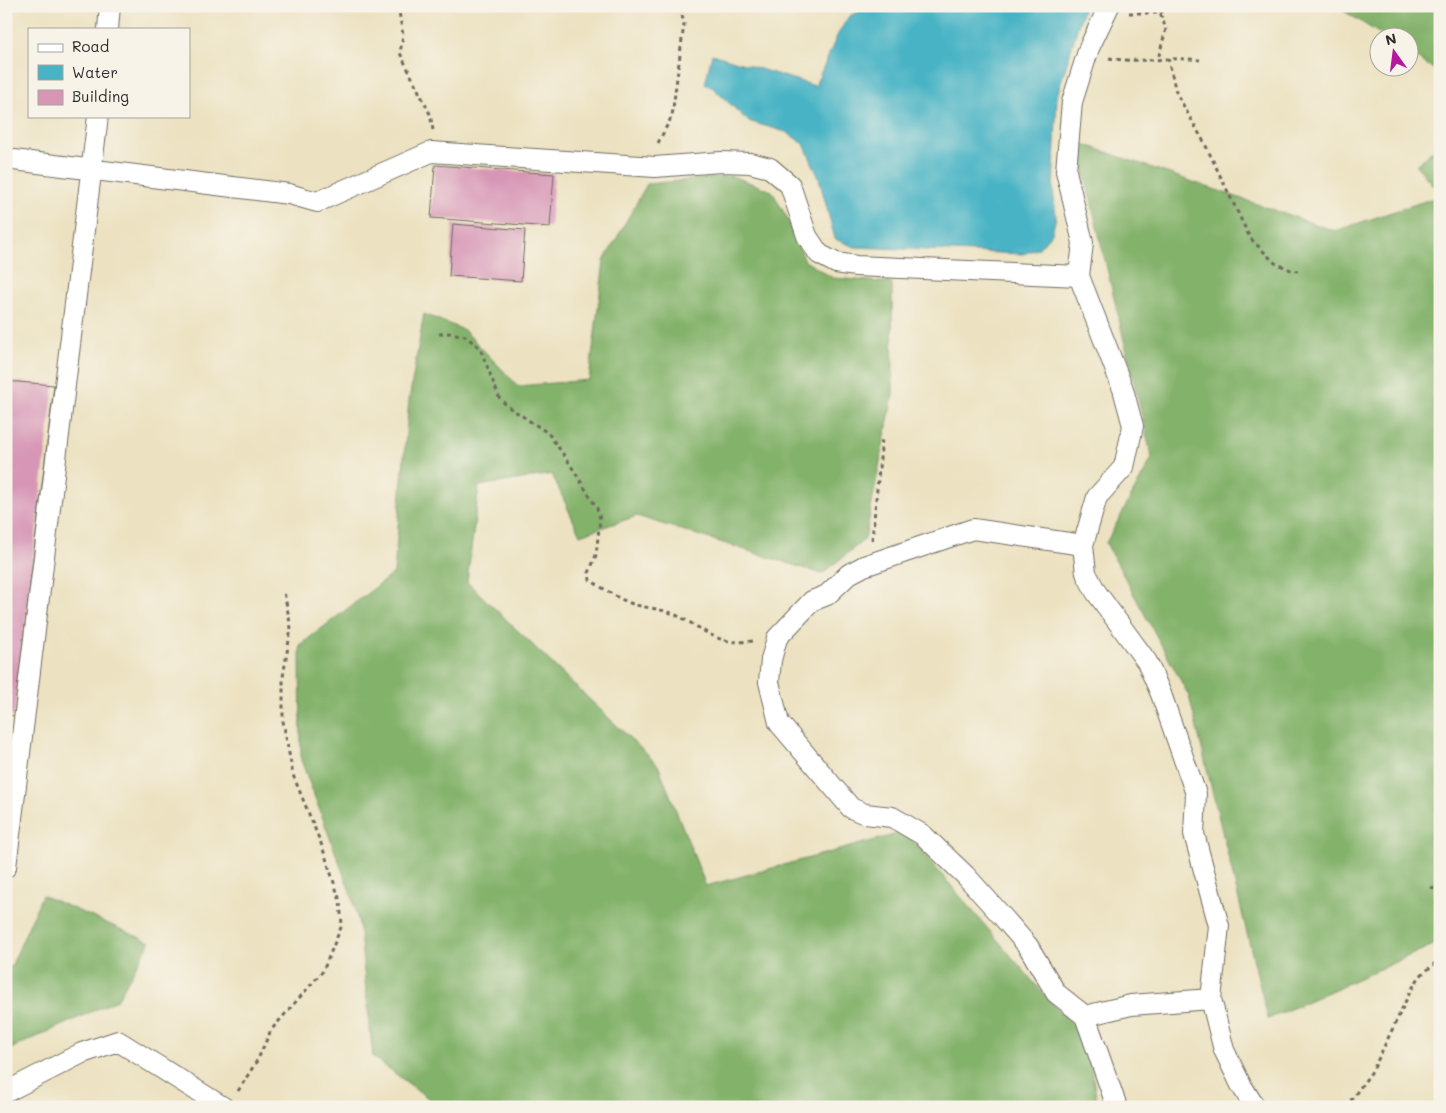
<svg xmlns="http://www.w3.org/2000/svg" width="1446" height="1113" viewBox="0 0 1446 1113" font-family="Mali,sans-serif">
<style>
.forest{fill:#83b26b;stroke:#576e4b}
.water{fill:#47b3c5;stroke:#396f78}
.building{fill:#d796b6}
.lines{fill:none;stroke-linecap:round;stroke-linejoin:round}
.street-casing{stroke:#6f6b60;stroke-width:22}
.path{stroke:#6f6b60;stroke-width:3;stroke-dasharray:4 4;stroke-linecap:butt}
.street{stroke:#fff;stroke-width:20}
</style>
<rect width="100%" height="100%" fill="#f7f3e8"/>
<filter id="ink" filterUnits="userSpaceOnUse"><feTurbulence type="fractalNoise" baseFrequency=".02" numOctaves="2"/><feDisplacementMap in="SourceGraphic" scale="10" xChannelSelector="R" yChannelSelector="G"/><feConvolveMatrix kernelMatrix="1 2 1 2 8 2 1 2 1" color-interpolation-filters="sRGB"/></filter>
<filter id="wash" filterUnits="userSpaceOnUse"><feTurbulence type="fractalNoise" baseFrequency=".0096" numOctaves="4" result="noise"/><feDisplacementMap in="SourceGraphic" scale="20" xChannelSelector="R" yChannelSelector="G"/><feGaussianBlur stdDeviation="1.12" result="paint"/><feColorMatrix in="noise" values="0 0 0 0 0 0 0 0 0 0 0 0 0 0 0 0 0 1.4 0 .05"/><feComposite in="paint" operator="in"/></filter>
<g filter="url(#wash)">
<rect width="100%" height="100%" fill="#ece2c1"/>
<path class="forest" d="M1336 6H1440V73L1409 53 1408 38 1385 37Z
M1077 142 1335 231 1440 196V942L1268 1019 1189 696 1106 543 1152 458Z
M1440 144V194L1416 165Z
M732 176 772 191 787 218 805 261 833 278 892 283 893 395 865 539 822 574 637 516 580 535 552 474 479 486 467 582 658 765 706 886 905 832 1048 999 1086 1038 1098 1107H440L373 1057 359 924 352 897 301 760 300 645 394 573 409 400 424 314 464 330 518 386 589 380 604 261 647 184Z
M42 895 150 942 117 1000 6 1051V966L11 967Z"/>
<path class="water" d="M873 6H1084L1057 96 1053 190 1056 217 1052 233 1039 248 1023 254 855 247 835 239 819 178 804 144 786 132 748 121 713 88 705 84 712 54 815 86 838 34 849 16Z"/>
<g id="blocks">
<path class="building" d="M435 165 554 174 550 227 431 218Z
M453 224 525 230 521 281 449 276Z
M6 381 54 385 14 716 6 715Z"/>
</g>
</g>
<g filter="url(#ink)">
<use href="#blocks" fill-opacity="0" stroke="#6f6b60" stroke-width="1"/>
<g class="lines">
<defs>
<path id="street" d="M1109 6 1089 48 1072 102 1066 171 1083 243 1079 276 1123 389 1133 426 1124 467 1097 497 1083 545 1086 573 1096 592 1147 662 1161 694 1196 794 1194 834 1219 926 1211 999 1224 1050 1241 1085 1255 1107
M108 29 110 6
M6 159 289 194 317 202 431 152 655 167 721 162 750 163 770 168 790 185 807 236 819 254 836 263 856 266 1079 276
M1083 545 973 529 864 566 849 574 827 595 812 601 777 638 771 660 769 682 779 723 851 808 865 814 892 817 923 835 965 875 1001 915 1028 946 1056 993 1085 1016 1117 1107
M6 867 98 116
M1085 1016 1131 1005 1211 999
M6 1092 82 1053 118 1041 223 1107"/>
</defs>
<use href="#street" class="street-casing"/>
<path class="path" d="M398 6 403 35 400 53 430 114 433 130
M1129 13H1160L1166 29 1158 59
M1160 13 1170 6
M1109 58C1139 64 1170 56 1200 60
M1168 58 1176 92 1205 144 1250 238 1275 263 1291 270 1298 271
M658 143 672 116 684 24 680 6
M439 334 451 333 465 336 480 348 499 397 507 406 548 433 568 461 597 508 600 519 596 555 589 573 590 580C603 588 615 597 630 603 643 608 658 608 671 613 705 627 712 646 753 641
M872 540 882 438
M1431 887 1440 892
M238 1091 258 1059 271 1030 323 971 342 925 340 901 322 846 293 775 283 721V677L291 628 284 592
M1346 1107 1373 1070 1410 992 1420 976 1440 959"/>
<use href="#street" class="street"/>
</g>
</g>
<rect width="1446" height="1113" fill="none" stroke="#f7f3e8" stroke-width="25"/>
<rect x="28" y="28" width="162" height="90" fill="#f7f3e8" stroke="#a5a39c"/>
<rect x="38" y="44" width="25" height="8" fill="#ffffff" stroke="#a5a39c"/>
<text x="72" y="52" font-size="15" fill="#2b2b2b">Road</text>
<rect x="38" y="65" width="25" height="15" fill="#47b3c5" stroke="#a5a39c"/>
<text x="72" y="78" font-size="15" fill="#2b2b2b">Water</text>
<rect x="38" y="90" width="25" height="15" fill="#d796b6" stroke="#a5a39c"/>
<text x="72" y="102" font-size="15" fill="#2b2b2b">Building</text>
<g transform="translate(1394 52) rotate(346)"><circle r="24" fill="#f7f3e8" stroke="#a5a39c"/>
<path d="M0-4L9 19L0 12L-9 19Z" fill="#b5179e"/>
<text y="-8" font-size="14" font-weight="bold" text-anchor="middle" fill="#2b2b2b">N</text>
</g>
</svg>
